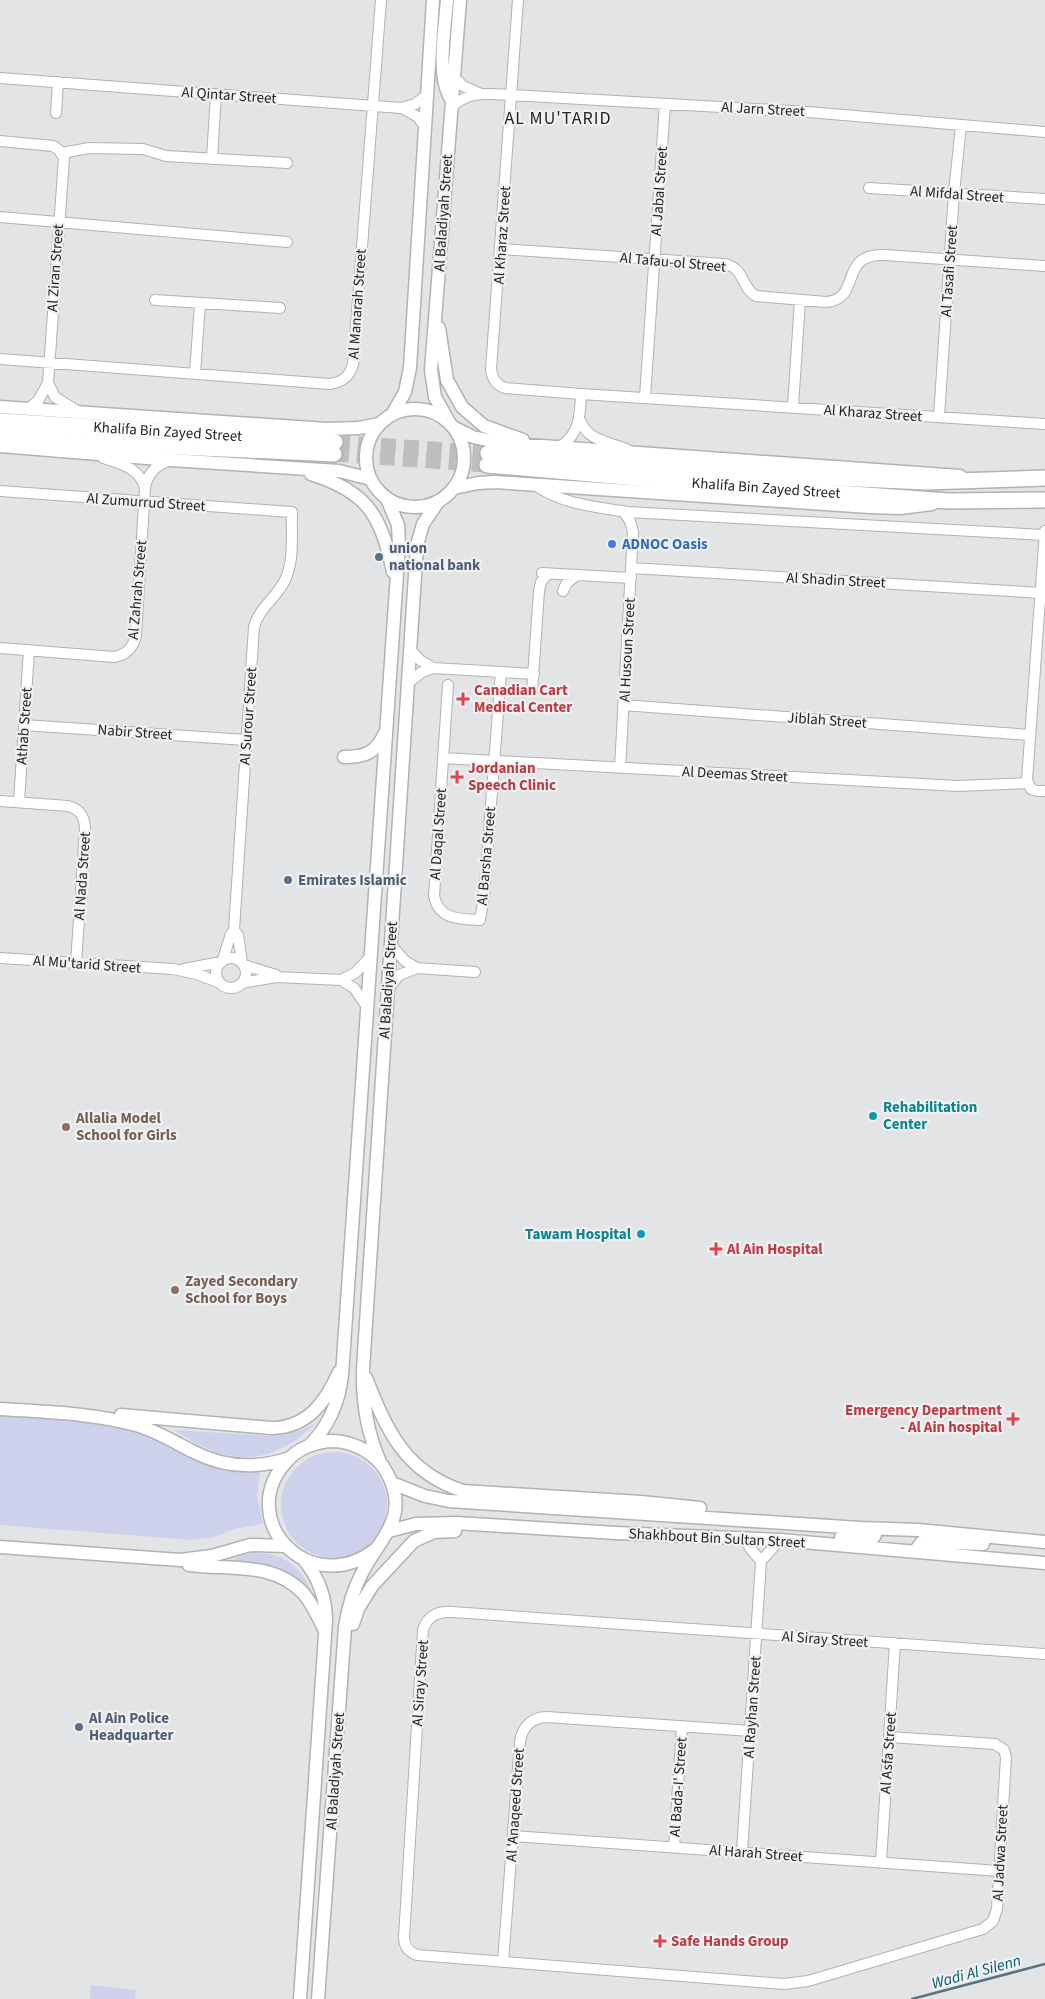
<svg xmlns="http://www.w3.org/2000/svg" width="1045" height="1999" viewBox="0 0 1045 1999" font-family="'Source Sans 3',sans-serif">
<style>
.green{fill:#ced1ec}
.lines{fill:none;stroke-linecap:round;stroke-linejoin:round}
.stream{stroke:#587382;stroke-width:2.5}
.highway-tunnel{stroke:#bdbec0;stroke-width:15;stroke-dasharray:15 8;stroke-linecap:butt}
.minor-casing{stroke:#b2b2b4;stroke-width:12}
.major-casing{stroke:#b2b2b4;stroke-width:15}
.highway-casing{stroke:#b2b2b4;stroke-width:18}
.minor{stroke:#fff;stroke-width:10}
.major{stroke:#fff;stroke-width:12}
.highway{stroke:#fff;stroke-width:15}
.shop-dot{fill:#3f7fe0;stroke:#f0f1f3;stroke-width:2}
.service-dot{fill:#5c6f8a;stroke:#f0f1f3;stroke-width:2}
.health-dot{fill:#e0444e;stroke:#f0f1f3;stroke-width:2}
.culture-dot{fill:#0f9aa8;stroke:#f0f1f3;stroke-width:2}
.education-dot{fill:#8d6e63;stroke:#f0f1f3;stroke-width:2}
.labels{text-anchor:middle;stroke-width:4.5;stroke-linejoin:round;paint-order:stroke}
.street-label{font-size:15px;fill:#252526;stroke:#f0f1f3}
.shop-label{font-size:15px;font-weight:bold;fill:#366cbe;stroke:#f0f1f3;text-anchor:start}
.service-label{font-size:15px;font-weight:bold;fill:#4e5e75;stroke:#f0f1f3;text-anchor:start}
.health-label{font-size:15px;font-weight:bold;fill:#be3a42;stroke:#f0f1f3;text-anchor:start}
.culture-label{font-size:15px;font-weight:bold;fill:#0d838f;stroke:#f0f1f3;text-anchor:start}
.education-label{font-size:15px;font-weight:bold;fill:#785e54;stroke:#f0f1f3;text-anchor:start}
.water-label{font-size:16px;font-style:italic;fill:#0a5774;stroke:#f0f1f3}
.quarter-label{font-size:18px;letter-spacing:1px;fill:#252526;stroke:#f0f1f3}
</style>
<rect width="100%" height="100%" fill="#e3e4e6"/>
<path class="green" d="M0 1412 115 1420 188 1450 261 1464 257 1497 263 1524 234 1529 214 1537 192 1540 0 1525Z
M316 1423C285 1454 249 1467 208 1449 196 1444 185 1436 174 1430L273 1436 299 1431Z
M281 1505a53 53 0 1 1 106 0a53 53 0 1 1-106 0Z
M254 1553C284 1553 300 1566 312 1592 283 1567 269 1563 231 1561L244 1555Z
M91 1985 136 1990 135 1999H90Z"/>
<g class="lines">
<path class="stream" d="M912 1999 1045 1964"/>
<path class="highway-tunnel" d="M335 442 488 453
M334 454 487 465"/>
<defs>
<path id="minor" d="M518 0 491 369C492 379 496 385 505 388L581 394 1045 424
M454 77 463 86 479 93
M0 78 401 108 415 104 427 95
M402 108 418 117 425 127
M451 108C468 90 489 94 511 95L808 112 1045 132
M56 113 58 82
M0 141 53 146 59 150 64 158 48 383 55 397 79 412
M62 153 89 148 143 149 166 156 287 163
M212 159 216 94
M869 188 1045 199
M0 217 287 242
M501 249 725 264C746 269 740 287 756 296L826 302C863 299 837 253 885 255L1045 266
M155 300 280 308
M0 359 330 384C343 382 350 376 353 364L381 0
M195 374 200 303
M645 397 665 104
M793 407 800 300
M28 409 38 401 48 383
M939 417 954 193 961 125
M580 420C588 442 609 441 628 450
M561 446C580 433 580 415 581 394
M103 458C121 464 138 467 145 487
M535 485C561 504 596 507 628 512L1044 535
M0 491 292 512C291 534 295 562 284 582 275 599 259 608 254 627L234 930 231 934 222 962
M1045 531 1027 780 1031 789 1037 791H1045
M631 568 1041 593
M542 573 631 578
M563 591 566 584 577 575
M0 648 114 657C126 655 133 648 136 636L145 487C148 473 157 464 171 460
M410 649 420 660 433 668
M408 683 422 672 433 668 534 674
M448 685 434 896C439 920 460 919 480 920L484 897 501 672
M532 691 539 591 541 582 548 574
M623 705 1030 735
M24 725 246 740
M443 758 958 786 1028 783
M620 768 633 532 630 521 623 511
M0 801 68 806C80 809 85 817 85 830L76 963
M19 802 29 650
M234 930 238 935 242 963
M391 945 405 961 417 968
M0 958 173 969 197 974 220 983
M216 973a15 15 0 1 1 30 0a15 15 0 1 1-30 0Z
M244 965 276 975
M184 969 221 962
M341 980 355 973 371 956
M242 983 276 977 341 980 354 988 367 1007
M388 989 399 975 417 968 475 972
M746 1539 750 1548 761 1561
M889 1737 995 1744 1004 1750 1006 1757 997 1909 993 1921 983 1929 808 1981 784 1984 417 1955C409 1952 404 1947 404 1937L423 1630C427 1616 438 1611 452 1612L1045 1654
M513 1836 999 1871
M674 1847 682 1726
M742 1852 761 1561 780 1540
M881 1862 895 1643
M503 1962 520 1742C522 1727 532 1717 547 1717L751 1731"/>
<path id="major" d="M447 0C445 29 436 75 451 99
M439 328 447 380 462 407 484 426 523 440
M0 407 327 429 359 428 379 424
M366 458a49 49 0 1 1 98 0a49 49 0 1 1-98 0Z
M393 413 405 392 410 368 433 0
M449 422 435 397 431 370 460 0
M455 428 473 437 501 443 960 476
M0 446 171 460 339 471 371 479
M311 474C369 492 381 517 393 572
M454 488 478 483 495 482 870 507 900 508 932 504
M344 757C365 757 376 753 385 733
M366 1378C387 1431 405 1472 463 1491L641 1502 700 1508
M0 1409C45 1412 92 1413 136 1425 157 1431 174 1442 194 1452 225 1468 257 1469 290 1458
M121 1415 271 1428C307 1428 326 1402 339 1372
M309 1446C329 1426 339 1403 342 1375L399 545 398 525 387 499
M380 1462C367 1432 362 1402 363 1369L417 545 423 524 438 502
M392 1483 425 1496 449 1501 860 1528 918 1530 1045 1542
M389 1531 416 1524 456 1523 616 1533 780 1540 1045 1563
M841 1537 873 1538 875 1535V1532L870 1529
M0 1547 180 1560 212 1556 250 1545 286 1546
M921 1551 918 1547 922 1542 983 1544
M189 1565C229 1570 274 1561 304 1594 313 1605 319 1619 325 1631
M353 1624 358 1609 372 1586 414 1541 434 1532 455 1531
M300 1999 326 1621C326 1598 319 1578 304 1560
M318 1999 345 1627C348 1608 353 1590 362 1573 380 1537 411 1517 387 1473 377 1454 355 1442 334 1441 317 1441 298 1448 287 1461 233 1519 310 1601 376 1549"/>
<g id="highway">
<path id="s1" d="M0 421 335 442"/>
<path d="M0 435 158 446 334 454"/>
<path d="M488 453 792 476 926 482 1045 478"/>
<path id="s2" d="M487 465 683 482 949 501 1045 500"/>
</g>
</defs>
<use href="#minor" class="minor-casing"/>
<use href="#major" class="major-casing"/>
<use href="#highway" class="highway-casing"/>
<use href="#minor" class="minor"/>
<use href="#major" class="major"/>
<use href="#highway" class="highway"/>
</g>
<circle class="shop-dot" cx="612" cy="544" r="5"/>
<g class="service-dot">
<circle cx="379" cy="557" r="5"/>
<circle cx="288" cy="880" r="5"/>
<circle cx="79" cy="1727" r="5"/>
</g>
<g class="health-dot">
<path d="M460.5 691.5h5v5h5v5h-5v5h-5v-5h-5v-5h5z"/>
<path d="M454.5 769.5h5v5h5v5h-5v5h-5v-5h-5v-5h5z"/>
<path d="M713.5 1241.5h5v5h5v5h-5v5h-5v-5h-5v-5h5z"/>
<path d="M1010.5 1411.5h5v5h5v5h-5v5h-5v-5h-5v-5h5z"/>
<path d="M657.5 1933.5h5v5h5v5h-5v5h-5v-5h-5v-5h5z"/>
</g>
<g class="culture-dot">
<circle cx="873" cy="1116" r="5"/>
<circle cx="641" cy="1234" r="5"/>
</g>
<g class="education-dot">
<circle cx="66" cy="1127" r="5"/>
<circle cx="175" cy="1290" r="5"/>
</g>
<g class="labels">
<g class="street-label">
<text transform="translate(229 95) rotate(4)" y="5">Al Qintar Street</text>
<text transform="translate(763 109) rotate(3)" y="5">Al Jarn Street</text>
<text transform="translate(659 191) rotate(-86)" y="5">Al Jabal Street</text>
<text transform="translate(957 194) rotate(4)" y="5">Al Mifdal Street</text>
<text transform="translate(443 213) rotate(-86)" y="5">Al Baladiyah Street</text>
<text transform="translate(502 235) rotate(-86)" y="5">Al Kharaz Street</text>
<text transform="translate(673 262) rotate(5)" y="5">Al Tafau-ol Street</text>
<text transform="translate(55 268) rotate(-86)" y="5">Al Ziran Street</text>
<text transform="translate(949 271) rotate(-86)" y="5">Al Tasafi Street</text>
<text transform="translate(357 304) rotate(-86)" y="5">Al Manarah Street</text>
<text transform="translate(873 413) rotate(4)" y="5">Al Kharaz Street</text>
<text dy="5" stroke="none"><textPath href="#s1" startOffset="168">Khalifa Bin Zayed Street</textPath></text>
<text dy="5" stroke="none"><textPath href="#s2" startOffset="280">Khalifa Bin Zayed Street</textPath></text>
<text transform="translate(146 502) rotate(4)" y="5">Al Zumurrud Street</text>
<text transform="translate(836 580) rotate(3)" y="5">Al Shadin Street</text>
<text transform="translate(137 590) rotate(-85)" y="5">Al Zahrah Street</text>
<text transform="translate(627 650) rotate(-87)" y="5">Al Husoun Street</text>
<text transform="translate(248 716) rotate(-86)" y="5">Al Surour Street</text>
<text transform="translate(827 720) rotate(4)" y="5">Jiblah Street</text>
<text transform="translate(24 726) rotate(-86)" y="5">Athab Street</text>
<text transform="translate(135 732) rotate(4)" y="5">Nabir Street</text>
<text transform="translate(735 774) rotate(3)" y="5">Al Deemas Street</text>
<text transform="translate(438 834) rotate(-86)" y="5">Al Daqal Street</text>
<text transform="translate(486 856) rotate(-85)" y="5">Al Barsha Street</text>
<text transform="translate(82 876) rotate(-86)" y="5">Al Nada Street</text>
<text transform="translate(87 964) rotate(4)" y="5">Al Mu'tarid Street</text>
<text transform="translate(388 980) rotate(-86)" y="5">Al Baladiyah Street</text>
<text transform="translate(717 1538) rotate(3)" y="5">Shakhbout Bin Sultan Street</text>
<text transform="translate(825 1639) rotate(4)" y="5">Al Siray Street</text>
<text transform="translate(420 1683) rotate(-86)" y="5">Al Siray Street</text>
<text transform="translate(752 1707) rotate(-86)" y="5">Al Rayhan Street</text>
<text transform="translate(888 1753) rotate(-86)" y="5">Al Asfa Street</text>
<text transform="translate(335 1771) rotate(-86)" y="5">Al Baladiyah Street</text>
<text transform="translate(678 1787) rotate(-86)" y="5">Al Bada-I' Street</text>
<text transform="translate(515 1805) rotate(-86)" y="5">Al 'Anaqeed Street</text>
<text transform="translate(756 1853) rotate(4)" y="5">Al Harah Street</text>
<text transform="translate(1000 1853) rotate(-87)" y="5">Al Jadwa Street</text>
</g>
<g class="shop-label">
<text x="622" y="549">ADNOC Oasis</text>
</g>
<g class="service-label">
<text x="389" y="553">union<tspan x="389" dy="17">national bank</tspan></text>
<text x="298" y="885">Emirates Islamic</text>
<text x="89" y="1723">Al Ain Police<tspan x="89" dy="17">Headquarter</tspan></text>
</g>
<g class="health-label">
<text x="474" y="695">Canadian Cart<tspan x="474" dy="17">Medical Center</tspan></text>
<text x="468" y="773">Jordanian<tspan x="468" dy="17">Speech Clinic</tspan></text>
<text x="727" y="1254">Al Ain Hospital</text>
<text x="1002" y="1415" text-anchor="end">Emergency Department<tspan x="1002" dy="17">- Al Ain hospital</tspan></text>
<text x="671" y="1946">Safe Hands Group</text>
</g>
<g class="culture-label">
<text x="883" y="1112">Rehabilitation<tspan x="883" dy="17">Center</tspan></text>
<text x="631" y="1239" text-anchor="end">Tawam Hospital</text>
</g>
<g class="education-label">
<text x="76" y="1123">Allalia Model<tspan x="76" dy="17">School for Girls</tspan></text>
<text x="185" y="1286">Zayed Secondary<tspan x="185" dy="17">School for Boys</tspan></text>
</g>
<g class="water-label">
<text transform="translate(976 1971) rotate(-15)" y="6">Wadi Al Silenn</text>
</g>
<g class="quarter-label">
<text x="558" y="124">AL MU'TARID</text>
</g>
</g>
</svg>
